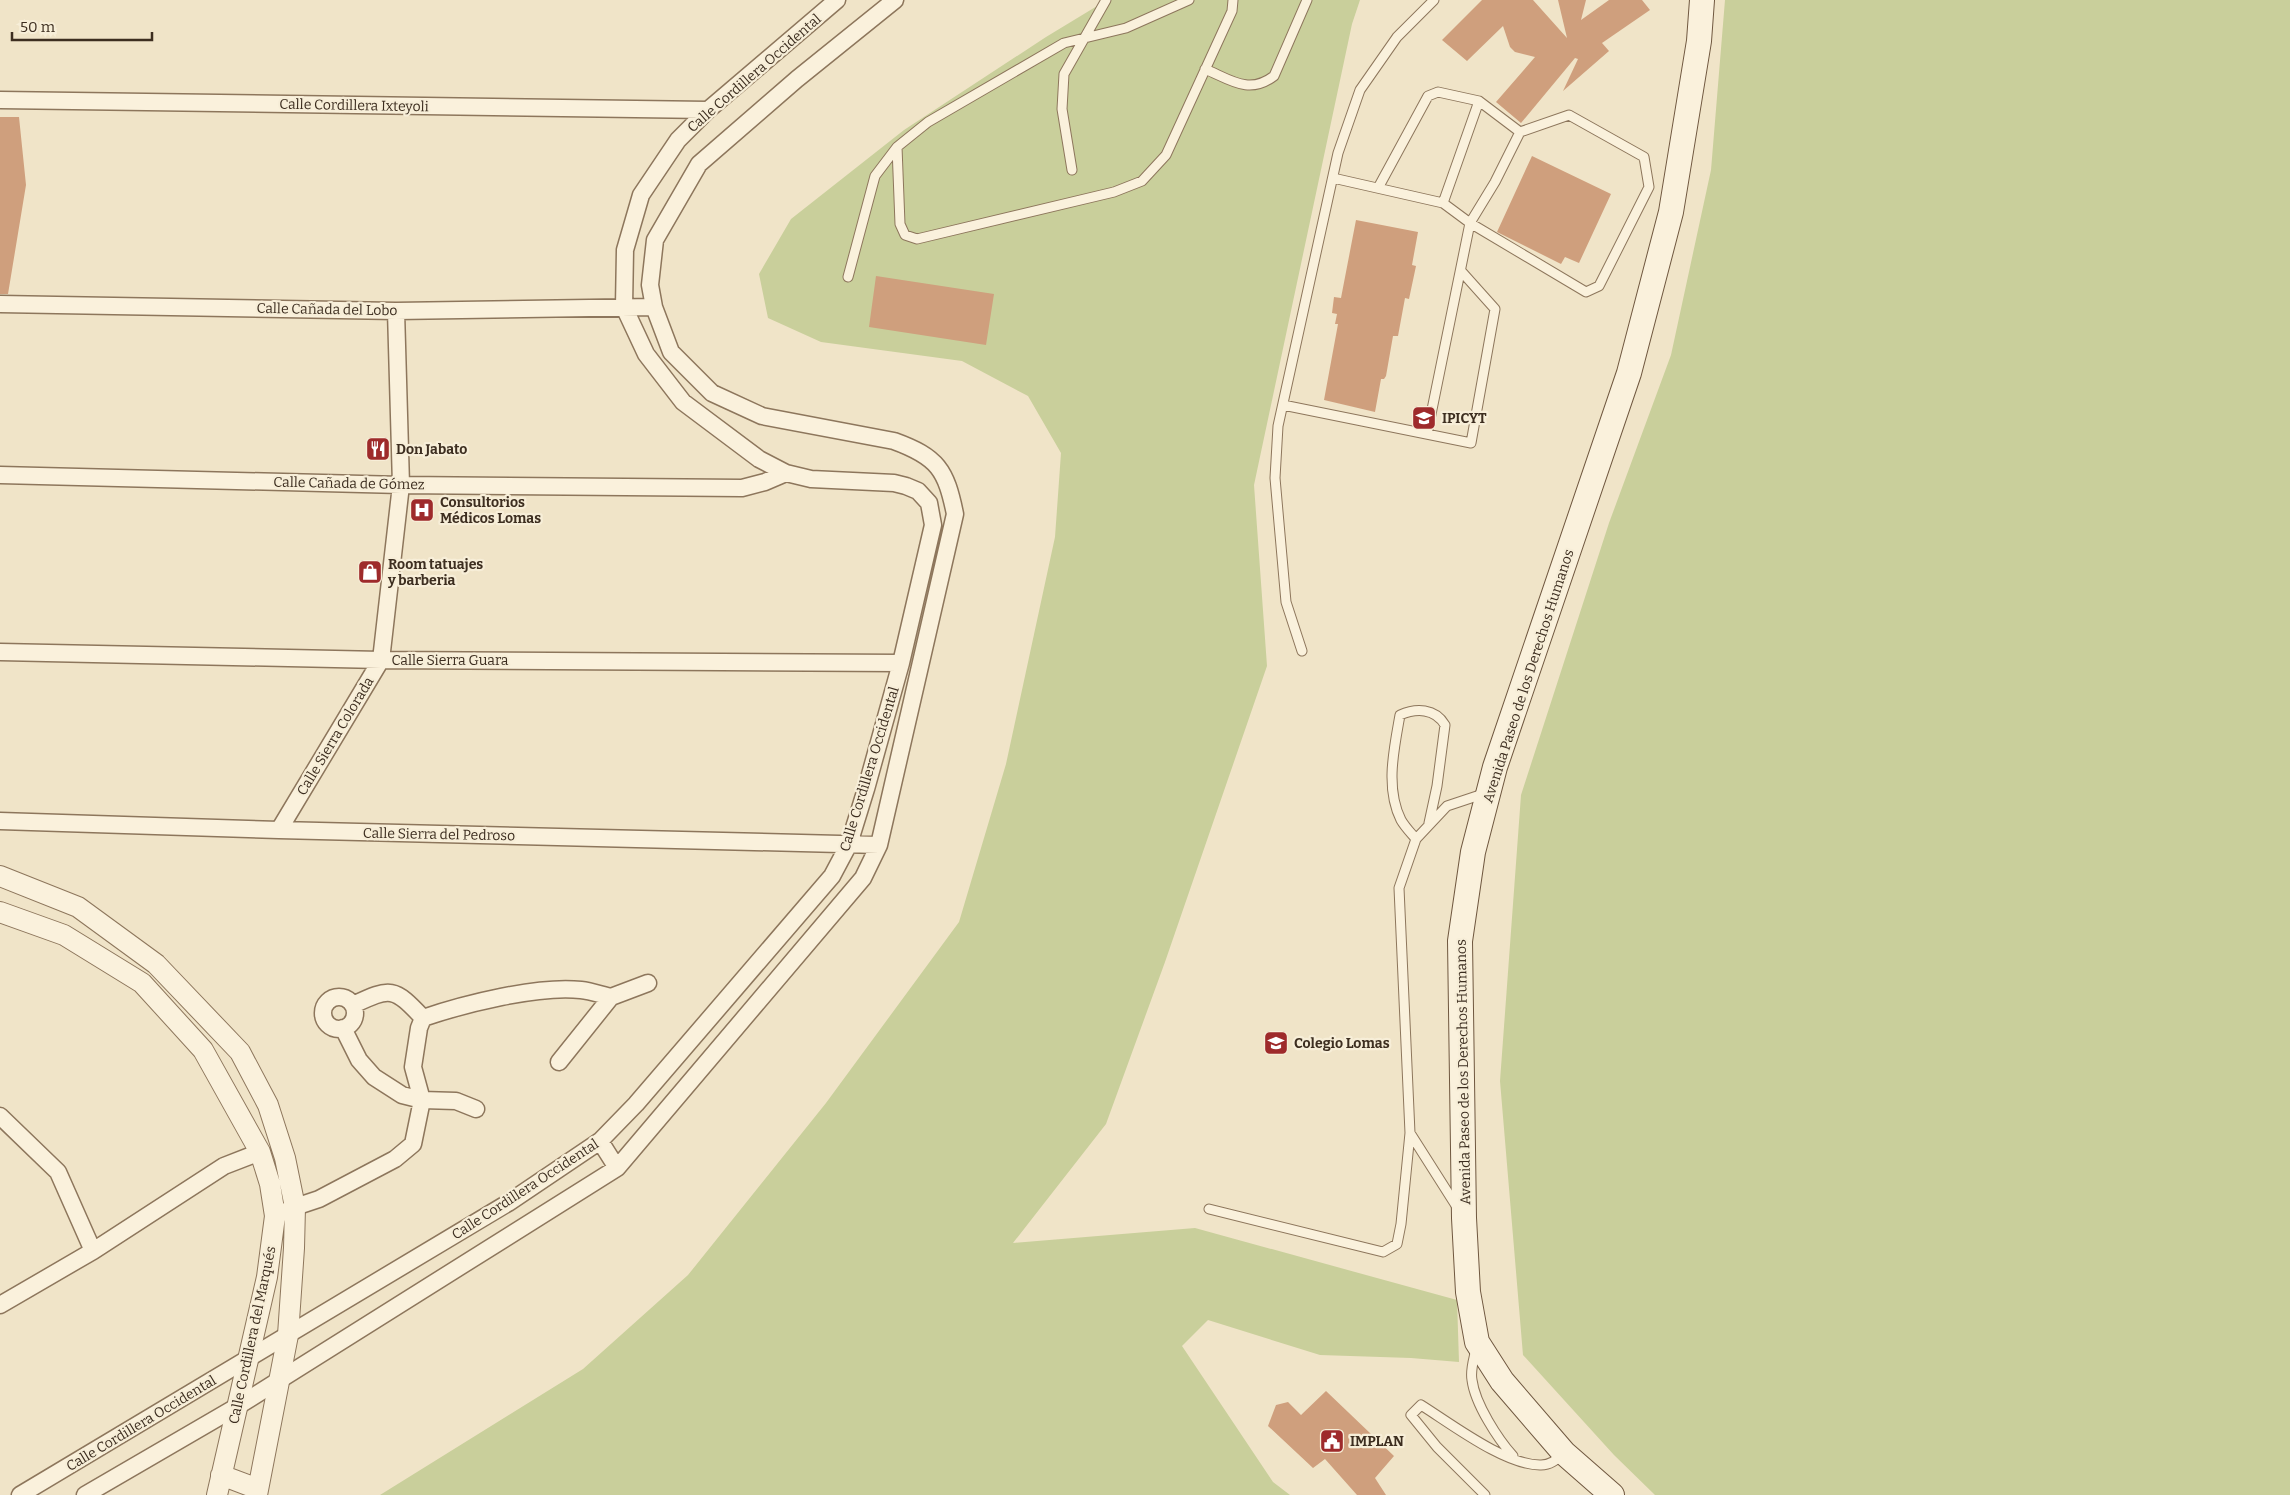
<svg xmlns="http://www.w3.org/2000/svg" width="2290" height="1495" viewBox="0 0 2290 1495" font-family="Bitter,serif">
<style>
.green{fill:#c9cf9b}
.building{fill:#cf9f7d}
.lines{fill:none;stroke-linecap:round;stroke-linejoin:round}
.service-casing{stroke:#8d765c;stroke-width:11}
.minor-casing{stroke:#8d765c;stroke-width:19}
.tertiary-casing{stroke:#8d765c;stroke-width:22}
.secondary-casing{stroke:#6f573f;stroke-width:26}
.service{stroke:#faf1dc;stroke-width:9}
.minor{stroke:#faf1dc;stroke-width:16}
.tertiary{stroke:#faf1dc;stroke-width:20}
.secondary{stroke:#faf1dc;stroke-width:24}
.labels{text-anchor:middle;stroke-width:4.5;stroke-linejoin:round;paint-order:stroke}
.street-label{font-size:14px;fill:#3d2e20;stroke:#f7eed8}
.poi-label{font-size:14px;font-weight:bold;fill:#3d2e20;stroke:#f7eed8;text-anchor:start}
</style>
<rect width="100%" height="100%" fill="#f0e4c8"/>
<path class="green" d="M1107 0H1360L1352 24 1254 485 1267 666 1165 962 1106 1124 1013 1243 1195 1228 1457 1300 1459 1362 1411 1358 1320 1355 1208 1320 1182 1346 1273 1482 1290 1495H380L583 1369 688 1275 826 1103 959 922 1006 764 1055 537 1061 453 1028 396 962 361 821 342 768 318 759 274 791 219 904 130 1046 37Z
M1725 0H2290V1495H1655L1614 1455 1523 1355 1500 1081 1521 795 1609 523 1671 355 1711 170Z"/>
<path class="building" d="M1482 0H1533L1567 38 1558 0H1586L1581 20 1609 0H1642L1650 10 1602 43 1609 51 1563 91 1578 59 1575 58 1521 123 1496 102 1535 57 1515 52 1510 47 1503 26 1467 61 1442 40Z
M0 117H19L26 185 8 294H0Z
M1532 156 1611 194 1579 263 1565 257 1561 264 1497 232Z
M1356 220 1418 232 1412 265 1416 266 1409 299 1405 298 1398 336H1393L1386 376 1384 379H1381L1375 412 1324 400 1338 324H1335L1337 314 1332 313 1334 297 1341 298Z
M876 276 994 294 986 345 869 327Z
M1326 1391 1394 1456 1375 1478 1386 1495H1357L1325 1459 1313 1468 1268 1426 1276 1405 1288 1402 1301 1415Z"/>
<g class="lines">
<defs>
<path id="service" d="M1205 69C1231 80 1249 95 1274 76L1307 0
M897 147 900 224 905 235 917 239 1114 192 1142 181 1166 155 1232 11 1233 0
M1072 170 1062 109 1064 74 1106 0
M1333 178 1443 203 1470 223 1586 292 1599 286 1649 187 1644 157 1569 115 1520 132 1495 182 1470 223 1427 434
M1378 188 1428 96 1438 92 1479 101
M1443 203 1479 101 1520 132
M848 277 875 176 897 147 928 122 1064 43 1126 28 1189 0
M1283 405 1471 443 1495 309 1461 271
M1302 651 1286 602 1275 478 1278 426 1338 153 1360 90 1397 37 1434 0
M1416 839C1411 833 1405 827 1401 820 1385 788 1394 749 1400 715 1416 708 1435 708 1445 725L1437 786 1429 823
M1457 1207 1410 1133 1399 888 1416 839 1447 806 1486 793
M1209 1209 1383 1252 1397 1244 1401 1224 1410 1133
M1476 1349C1474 1359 1470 1370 1472 1380 1475 1404 1498 1439 1513 1456
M1485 1495 1437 1447 1411 1415 1421 1405C1450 1423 1506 1466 1541 1465 1551 1465 1557 1459 1564 1453"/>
<path id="minor" d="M0 100 708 110
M0 304 396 311 654 307
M0 475 401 485 742 488 765 482 786 473
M0 652 381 660 901 663
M0 821 279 830 879 845
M279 830 381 660 401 485 396 311
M323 1013a16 16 0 1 1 32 0a16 16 0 1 1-32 0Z
M353 1005C391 987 394 987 423 1018
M343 1028 359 1060 374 1077 402 1095 422 1100 456 1101 476 1109
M559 1062 611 997 648 983
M0 1116 58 1172 93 1251
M600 1141 617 1168
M275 1216 295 1207 319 1199 395 1159 413 1144 422 1100 413 1067 419 1028 423 1018C464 1004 539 985 581 990 591 991 602 995 611 997
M0 1305 93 1251 224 1166 260 1152
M20 1495 508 1203 600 1141 636 1104 832 876 849 844 866 789 901 663 933 525 929 503 918 491 906 486 894 483 811 479 786 473 759 459 683 402 646 354 624 307 625 250 641 195 678 140 708 110 837 0
M85 1495 238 1406 617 1168 863 878 879 845 955 514C946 470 938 457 894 441L762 416 712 393 671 352 654 307 650 285 655 240 699 164 797 79 895 0"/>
<path id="tertiary" d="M0 876 78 907 156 964 240 1052 268 1105 285 1158 295 1207 294 1248 288 1335 257 1495
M0 912 64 935 142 983 203 1050 260 1152 270 1184 275 1216 267 1277 217 1495
M221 1475 258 1489"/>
<path id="secondary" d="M1612 1495 1564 1453 1502 1381 1477 1342 1468 1292 1464 1218 1460 941 1473 852 1495 767 1629 373 1671 212 1699 41 1702 0"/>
</defs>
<use href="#service" class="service-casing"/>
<use href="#minor" class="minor-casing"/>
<use href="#tertiary" class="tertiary-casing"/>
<use href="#secondary" class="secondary-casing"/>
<use href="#service" class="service"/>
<use href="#minor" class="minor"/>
<use href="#tertiary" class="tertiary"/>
<use href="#secondary" class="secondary"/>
</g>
<defs>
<symbol id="university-square" viewBox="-11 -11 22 22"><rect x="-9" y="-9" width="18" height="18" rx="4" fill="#9e2a2b" stroke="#f7eed8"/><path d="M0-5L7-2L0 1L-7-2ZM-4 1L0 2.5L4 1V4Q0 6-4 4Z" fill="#fff"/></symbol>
<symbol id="restaurant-square" viewBox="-11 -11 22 22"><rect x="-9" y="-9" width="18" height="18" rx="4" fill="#9e2a2b" stroke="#f7eed8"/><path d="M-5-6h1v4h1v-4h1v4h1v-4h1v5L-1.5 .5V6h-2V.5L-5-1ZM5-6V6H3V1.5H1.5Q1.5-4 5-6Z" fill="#fff"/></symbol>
<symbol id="hospital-square" viewBox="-11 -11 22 22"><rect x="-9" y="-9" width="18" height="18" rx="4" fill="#9e2a2b" stroke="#f7eed8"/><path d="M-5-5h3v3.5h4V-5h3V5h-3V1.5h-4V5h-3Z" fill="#fff"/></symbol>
<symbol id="shop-square" viewBox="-11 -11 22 22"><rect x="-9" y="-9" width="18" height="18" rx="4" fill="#9e2a2b" stroke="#f7eed8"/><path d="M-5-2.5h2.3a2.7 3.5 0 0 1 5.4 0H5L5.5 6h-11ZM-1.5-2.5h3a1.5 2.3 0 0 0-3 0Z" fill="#fff"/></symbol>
<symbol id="school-square" viewBox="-11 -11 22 22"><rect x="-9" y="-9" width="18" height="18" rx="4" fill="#9e2a2b" stroke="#f7eed8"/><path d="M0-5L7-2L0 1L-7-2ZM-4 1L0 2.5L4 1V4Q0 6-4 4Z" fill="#fff"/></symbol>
<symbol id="civic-square" viewBox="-11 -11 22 22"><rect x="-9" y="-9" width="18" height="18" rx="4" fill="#9e2a2b" stroke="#f7eed8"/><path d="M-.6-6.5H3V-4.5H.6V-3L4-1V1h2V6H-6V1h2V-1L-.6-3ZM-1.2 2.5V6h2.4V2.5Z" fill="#fff"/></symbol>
</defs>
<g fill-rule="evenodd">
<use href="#university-square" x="1410" y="404" width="28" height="28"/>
<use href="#restaurant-square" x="364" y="435" width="28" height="28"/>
<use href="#hospital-square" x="408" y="496" width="28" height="28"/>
<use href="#shop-square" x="356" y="558" width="28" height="28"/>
<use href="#school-square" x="1262" y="1029" width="28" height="28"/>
<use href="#civic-square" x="1318" y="1427" width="28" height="28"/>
</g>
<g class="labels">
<g class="street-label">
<text transform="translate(754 73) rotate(-41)" y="5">Calle Cordillera Occidental</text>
<text transform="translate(354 105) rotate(1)" y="5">Calle Cordillera Ixteyoli</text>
<text transform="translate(327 309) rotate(1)" y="5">Calle Cañada del Lobo</text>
<text transform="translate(349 483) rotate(1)" y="5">Calle Cañada de Gómez</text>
<text x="450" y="665">Calle Sierra Guara</text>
<text transform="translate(1528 676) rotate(-72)" y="5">Avenida Paseo de los Derechos Humanos</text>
<text transform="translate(335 736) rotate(-59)" y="5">Calle Sierra Colorada</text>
<text transform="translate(869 769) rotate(-73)" y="5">Calle Cordillera Occidental</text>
<text transform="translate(439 834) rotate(1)" y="5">Calle Sierra del Pedroso</text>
<text transform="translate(1463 1072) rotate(-91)" y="5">Avenida Paseo de los Derechos Humanos</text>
<text transform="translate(525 1189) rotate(-33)" y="5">Calle Cordillera Occidental</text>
<text transform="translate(252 1335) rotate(-78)" y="5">Calle Cordillera del Marqués</text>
<text transform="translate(141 1423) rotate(-31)" y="5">Calle Cordillera Occidental</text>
</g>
<g class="poi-label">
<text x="1442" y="423">IPICYT</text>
<text x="396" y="454">Don Jabato</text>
<text x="440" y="507">Consultorios<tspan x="440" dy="16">Médicos Lomas</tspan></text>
<text x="388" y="569">Room tatuajes<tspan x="388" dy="16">y barberia</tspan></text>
<text x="1294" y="1048">Colegio Lomas</text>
<text x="1350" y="1446">IMPLAN</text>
</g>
</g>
<path d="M12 32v8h140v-8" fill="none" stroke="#3d2e20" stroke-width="2.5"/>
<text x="20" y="32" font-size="15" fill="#3d2e20" stroke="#f7eed8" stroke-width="4" paint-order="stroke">50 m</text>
</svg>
